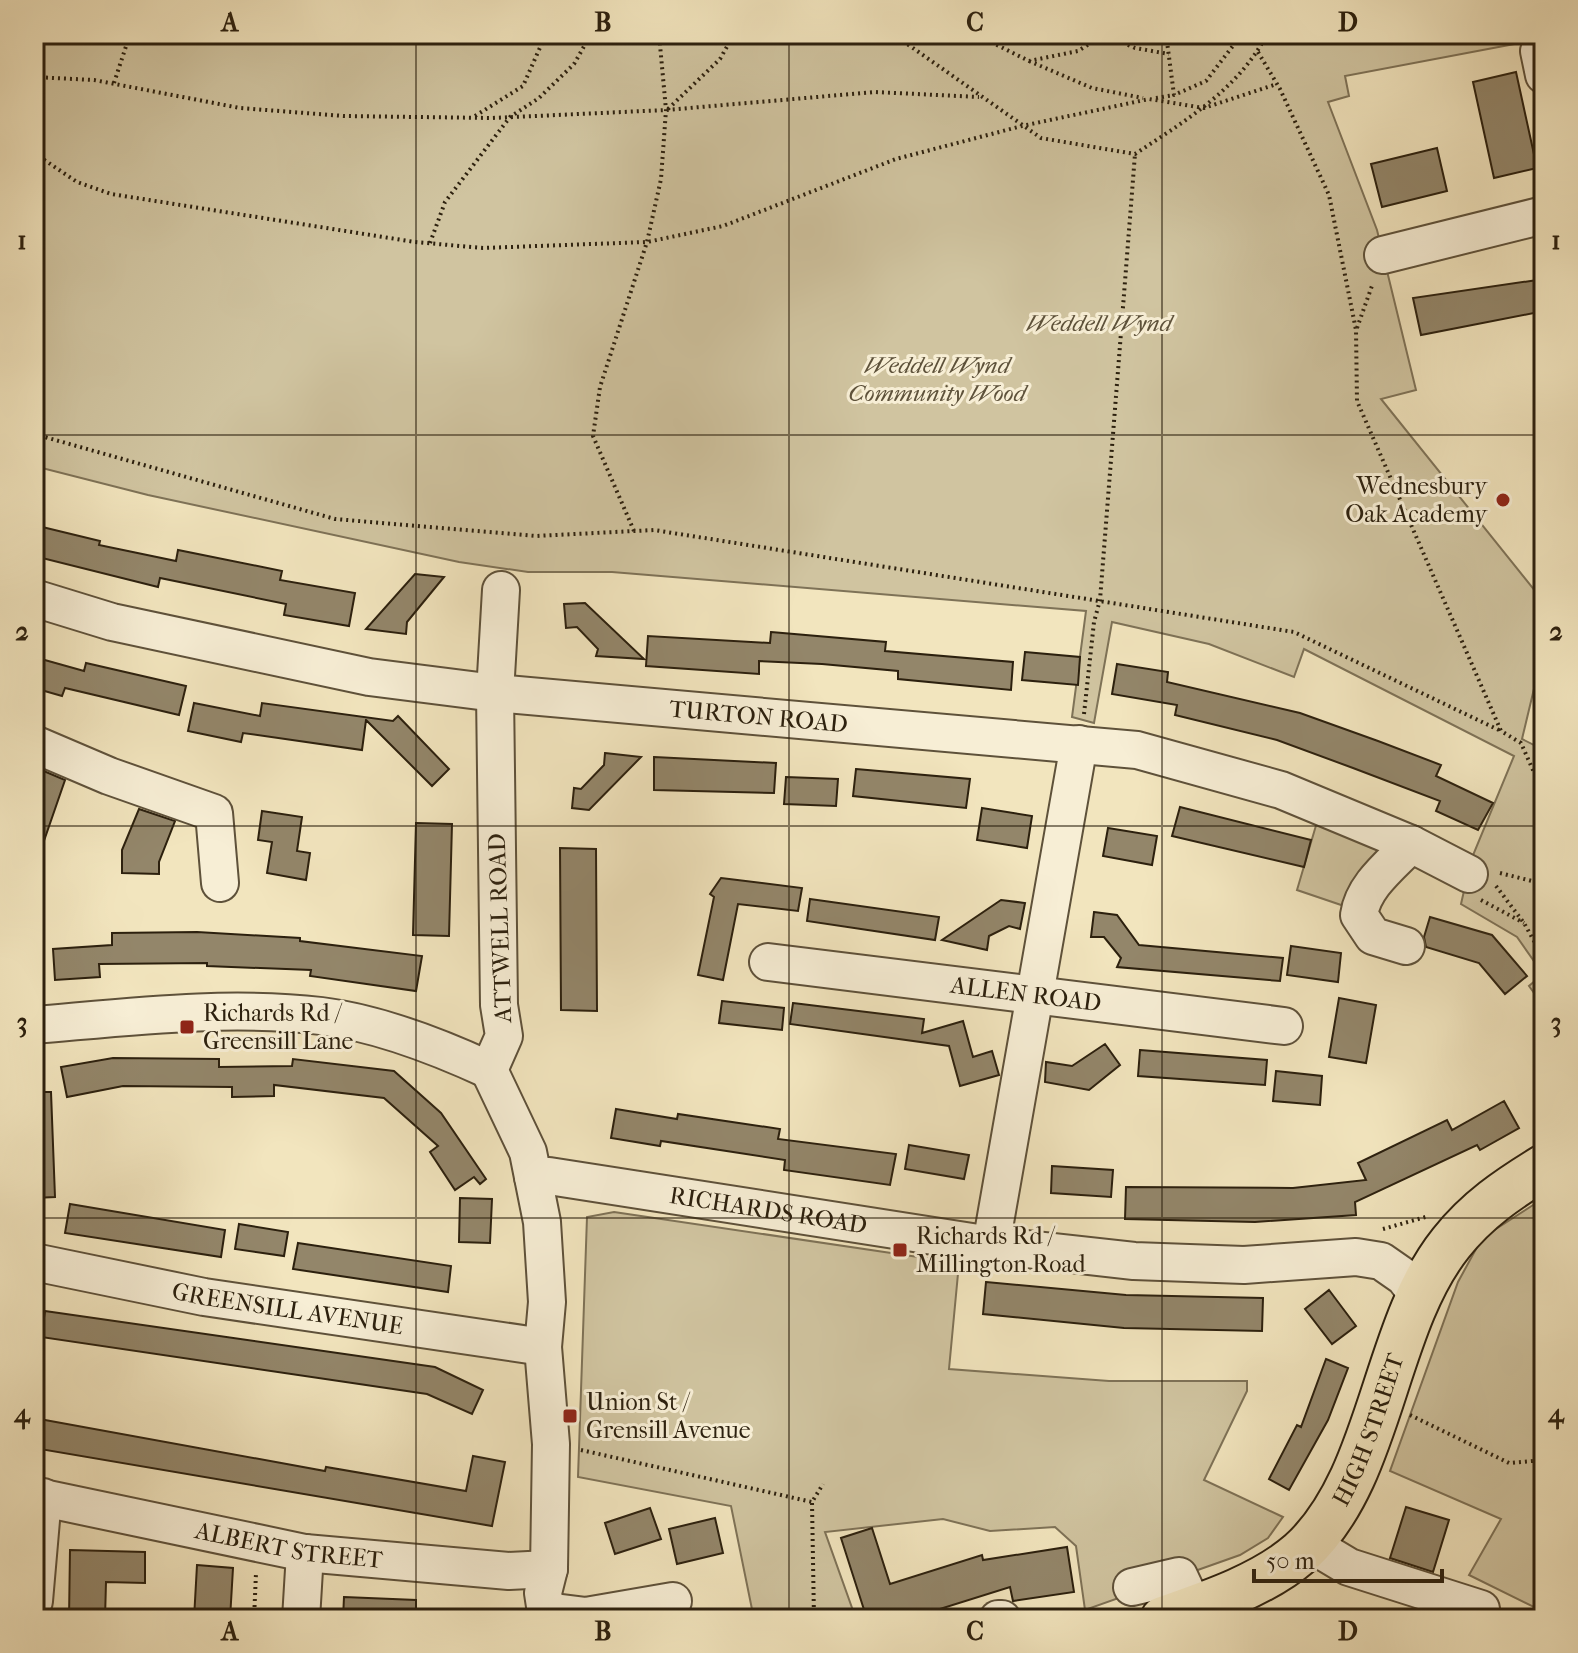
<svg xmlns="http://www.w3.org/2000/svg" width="1578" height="1653" viewBox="0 0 1578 1653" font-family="'IM FELL French Canon',serif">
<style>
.green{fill:#d0c4a0;stroke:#7e7257;stroke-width:2}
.building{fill:#93866a;stroke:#2c200e;stroke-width:2}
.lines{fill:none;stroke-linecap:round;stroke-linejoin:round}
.minor-casing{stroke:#5e513a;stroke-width:40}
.major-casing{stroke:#2c200e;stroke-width:48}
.path{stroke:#2c200e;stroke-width:4;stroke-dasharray:2 4;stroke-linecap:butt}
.minor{stroke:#f7eed5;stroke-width:36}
.major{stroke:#f2e5be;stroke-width:44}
.grid{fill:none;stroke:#2c200e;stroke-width:2;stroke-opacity:0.55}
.poi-dot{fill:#8f2418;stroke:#f7eed5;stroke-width:3}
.labels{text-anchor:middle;stroke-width:6;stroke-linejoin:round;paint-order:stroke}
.park-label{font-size:24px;font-style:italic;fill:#5d513a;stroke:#f7eed5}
.poi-label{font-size:24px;fill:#2c200e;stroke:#f7eed5;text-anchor:start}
.street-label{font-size:24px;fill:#2c200e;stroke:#f7eed5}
.neatline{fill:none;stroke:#2c200e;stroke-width:3}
.grid-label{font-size:26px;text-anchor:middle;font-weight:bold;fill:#2c200e}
</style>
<rect width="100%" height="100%" fill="#f2e5be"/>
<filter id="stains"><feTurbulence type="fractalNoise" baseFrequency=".0025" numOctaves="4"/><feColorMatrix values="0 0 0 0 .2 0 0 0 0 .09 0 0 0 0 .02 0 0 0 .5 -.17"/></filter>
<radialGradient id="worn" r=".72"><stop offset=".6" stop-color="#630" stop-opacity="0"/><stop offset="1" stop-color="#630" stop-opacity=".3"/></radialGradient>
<path class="green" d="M34 34H1544L1525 42 1345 76 1349 96 1328 102 1377 230 1416 390 1381 399 1544 602V647L1522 739 1544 750V1007L1529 986 1543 974 1517 937 1461 904 1471 860 1514 756 1304 649 1294 677 1209 644 1112 622 1094 723 1072 717 1086 611 612 572H528L459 562 148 495 34 466Z
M1317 822 1389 853 1350 908 1297 890Z
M1544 1198V1612L1469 1575 1501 1519 1390 1471 1458 1282 1482 1238Z
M614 1212 959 1263 949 1369 1109 1381H1247V1391L1204 1480 1283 1517 1268 1538 1240 1555 1085 1610 1076 1546 1055 1527 990 1531 943 1519 825 1532 856 1619H754L731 1506 578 1477 587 1217Z"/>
<path class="building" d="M1516 72 1537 168 1494 178 1473 82Z
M1437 148 1447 191 1382 207 1371 164Z
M1544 279V311L1421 335 1413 298Z
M34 525 100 541 99 545 176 561 178 550 282 571 280 580 355 593 349 626 284 615 286 604 160 578 158 587 34 556Z
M415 574 444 577 407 622 406 634 366 629Z
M585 603 644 659 596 656 598 649 577 627 566 628 564 604Z
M771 632 886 642 885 651 1013 662 1011 690 898 679V671L822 664 759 661V674L646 666 648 636 770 643Z
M1025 652 1080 657 1078 685 1022 680Z
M34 657 84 671 86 663 186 686 179 715 65 688 62 696 34 688Z
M1117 664 1168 672 1167 682 1300 713 1378 741 1441 765 1436 776 1493 803 1478 830 1436 811 1440 801 1353 768 1277 740 1175 715 1177 705 1112 694Z
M194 703 260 716 262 703 393 721 398 716 449 769 432 786 366 720 362 750 243 733 241 742 188 731Z
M605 753 641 757 589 810 572 808 574 788 581 789 604 765Z
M654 757 776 763 774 793 654 790Z
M39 769 65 780 37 861 34 860V783Z
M856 769 970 779 966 808 853 796Z
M786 777 838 779 836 806 784 804Z
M1180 807 1311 840 1304 867 1172 836Z
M982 808 1032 816 1027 848 977 840Z
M139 809 175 821 159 862V874L122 873V850Z
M262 811 302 817 297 851 310 853 306 880 267 873 272 842 258 840Z
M416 823 452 824 449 936 413 935Z
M1108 828 1157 836 1152 865 1103 856Z
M560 848 596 849 597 1011 561 1010Z
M721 878 802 888 798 911 738 904 723 980 698 975 714 897 710 894Z
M810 899 939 917 935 940 807 921Z
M1001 900 1025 903 1020 929 1009 926 989 936 987 950 942 940Z
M1094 912 1117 915 1139 945 1283 958 1280 981 1117 967 1121 958 1104 937H1091Z
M1430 917 1492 935 1527 976 1505 994 1479 963 1426 947 1424 937Z
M197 932 300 938V941L422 956 416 991 310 976 311 970 207 966V963L99 964 100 977 55 980 53 949 112 945V933Z
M1291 946 1341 953 1338 982 1287 975Z
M1339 998 1376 1005 1366 1063 1329 1057Z
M722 1001 784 1008 782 1030 719 1023Z
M793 1003 924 1019 922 1033 963 1021 973 1057 992 1051 999 1075 960 1086 949 1046 790 1024Z
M1105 1044 1120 1065 1089 1090 1045 1082 1046 1062 1072 1066Z
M1140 1050 1267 1060 1265 1085 1138 1076Z
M113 1058 219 1059V1067L292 1066 293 1059 394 1071 441 1113 486 1179 480 1184 474 1177 455 1190 430 1152 438 1146 384 1098 274 1085V1096L232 1097V1087L123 1086 67 1097 61 1067Z
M1276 1071 1322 1076 1320 1105 1273 1101Z
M34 1092H51L55 1197 34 1198Z
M1504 1101 1519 1128 1480 1150 1477 1145 1355 1202 1356 1215 1255 1222 1125 1219 1126 1187 1293 1188 1366 1180 1358 1163 1447 1120 1452 1130Z
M616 1109 677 1119 678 1114 780 1129 778 1139 896 1154 890 1185 784 1170 785 1160 661 1141 660 1146 611 1138Z
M909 1145 969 1155 964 1179 905 1169Z
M1052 1166 1113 1170 1111 1197 1051 1193Z
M460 1198 492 1199 490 1243 459 1242Z
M70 1204 225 1230 221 1257 65 1233Z
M239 1224 288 1232 284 1256 235 1249Z
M298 1243 451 1266 448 1292 293 1269Z
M986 1282 1126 1295 1263 1298 1262 1331 1124 1328 983 1314Z
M1329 1290 1356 1326 1332 1344 1305 1309Z
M45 1311 435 1367 483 1390 472 1414 427 1394 41 1337Z
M1326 1359 1348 1368 1328 1420 1289 1490 1269 1479 1297 1425 1301 1427Z
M34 1418 325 1471 326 1467 466 1491 473 1456 505 1462 492 1526 34 1448Z
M1406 1507 1449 1520 1433 1572 1390 1558Z
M650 1508 661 1539 615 1554 605 1523Z
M715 1518 723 1553 677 1564 669 1529Z
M872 1528 890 1584 982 1555 983 1560 1067 1547 1074 1592 1013 1601 1010 1587 908 1619H867L841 1538Z
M70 1550 145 1552V1583L106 1582 105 1619H69Z
M197 1565 233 1568 230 1619H194Z
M344 1597 416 1600V1619H343Z"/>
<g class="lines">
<defs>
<g id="minor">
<path d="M1539 51 1544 75"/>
<path d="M1383 255 1544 215"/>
<path id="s1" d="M34 598 112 622 369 677 495 693 1137 750 1281 790 1411 844 1469 874"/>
<path d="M34 744 109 776 214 813 220 883"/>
<path d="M1406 946 1373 936 1359 915C1363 886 1391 865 1411 844"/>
<path id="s2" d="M768 962 1284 1026"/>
<path d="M34 1025C129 1017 225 1005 321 1016 378 1023 437 1046 489 1070"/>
<path d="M489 1070 528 1152 542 1222 547 1302 543 1347 551 1444 549 1569 543 1593 547 1619"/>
<path d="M489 1070 504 1036 499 1005 495 693 501 590"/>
<path id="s3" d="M533 1177 549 1176 991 1245 1134 1261 1244 1265 1356 1257 1381 1261 1404 1277 1420 1298"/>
<path d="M991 1245 1079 744"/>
<path id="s4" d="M34 1262 204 1297 543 1347"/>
<path id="s5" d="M34 1496 305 1553 509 1571 549 1569"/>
<path d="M1309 1543 1349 1567 1481 1609"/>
<path d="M1132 1587 1179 1576 1194 1608"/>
<path d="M34 1601 43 1497"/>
<path d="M546 1611 586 1616 673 1601"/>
<path d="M301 1619 305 1553"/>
<path d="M998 1619H1002"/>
</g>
<g id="major">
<path id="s6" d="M1163 1619C1209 1603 1263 1585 1300 1553 1383 1478 1382 1329 1451 1243 1477 1210 1508 1189 1544 1167"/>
</g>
</defs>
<use href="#minor" class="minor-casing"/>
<use href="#major" class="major-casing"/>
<path class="path" d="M893 34 1041 138 1135 154C1185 121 1239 89 1267 34
M975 34 1029 61 1078 51 1105 34
M1166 34 1174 95 1206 81 1242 34
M1106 35 1135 48 1169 54
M1258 52 1280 89 1329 195 1356 330 1357 401 1501 731 1521 743 1544 795
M1029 61 1092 88 1143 98
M34 77 94 80 240 108 344 116 492 118 666 110 875 92 979 97
M114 83 130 34
M1156 98 1174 95
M668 109 720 59 734 34
M475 116 523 86 546 34
M34 153 77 182 111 194 415 242 483 248 647 242 723 226 896 159 1022 126 1149 99 1204 108 1277 84
M430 243 445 202 510 117 539 98 574 64 591 34
M1357 328 1373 283
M34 434 335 519 536 536 654 530 1294 632 1501 731
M634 531 593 436 600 387 647 242 661 179 666 110 659 34
M1084 714 1094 622 1100 600 1135 154
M1500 873 1544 884
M1496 886 1524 923 1544 959
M1481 900 1524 923
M1383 1229 1429 1216
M1410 1415 1509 1463 1544 1460
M581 1450 812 1502
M254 1619 256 1573
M814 1619 812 1502 823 1484"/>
<use href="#minor" class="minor"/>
<use href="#major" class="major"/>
</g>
<path class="grid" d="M416 34V1619M789 34V1619M1162 34V1619M34 435H1544M34 826H1544M34 1218H1544"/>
<g class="poi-dot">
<circle cx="1503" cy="500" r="8"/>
<rect x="179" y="1019" width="16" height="16" rx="4"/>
<rect x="892" y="1242" width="16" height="16" rx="4"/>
<rect x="562" y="1408" width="16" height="16" rx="4"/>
</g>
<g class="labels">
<g class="park-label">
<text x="1099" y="331">Weddell Wynd</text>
<text x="937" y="373">Weddell Wynd<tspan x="937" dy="28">Community Wood</tspan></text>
</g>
<g class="poi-label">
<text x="1487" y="494" text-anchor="end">Wednesbury<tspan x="1487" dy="28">Oak Academy</tspan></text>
<text x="203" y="1021">Richards Rd /<tspan x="203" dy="28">Greensill Lane</tspan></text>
<text x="916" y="1244">Richards Rd /<tspan x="916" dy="28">Millington Road</tspan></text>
<text x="586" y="1410">Union St /<tspan x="586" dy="28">Grensill Avenue</tspan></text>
</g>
<g class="street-label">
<text dy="8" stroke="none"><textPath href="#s1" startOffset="736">TURTON ROAD</textPath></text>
<text transform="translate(500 928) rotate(-92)" y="8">ATTWELL ROAD</text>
<text dy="8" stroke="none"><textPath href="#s2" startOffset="260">ALLEN ROAD</textPath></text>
<text dy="8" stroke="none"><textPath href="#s3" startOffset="238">RICHARDS ROAD</textPath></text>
<text dy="8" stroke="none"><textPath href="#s4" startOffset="258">GREENSILL AVENUE</textPath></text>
<text dy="8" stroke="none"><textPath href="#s6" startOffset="296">HIGH STREET</textPath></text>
<text dy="8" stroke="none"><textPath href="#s5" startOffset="260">ALBERT STREET</textPath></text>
</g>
</g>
<rect width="1578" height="1653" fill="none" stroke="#f2e5be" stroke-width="88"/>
<path d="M1254 1569v12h188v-12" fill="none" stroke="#2c200e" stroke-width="4"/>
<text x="1266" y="1569" font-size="24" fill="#2c200e" stroke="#f7eed5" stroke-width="6" paint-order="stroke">50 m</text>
<rect x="44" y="44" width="1490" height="1565" class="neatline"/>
<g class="grid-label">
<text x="230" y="31">A</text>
<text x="603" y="31">B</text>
<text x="975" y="31">C</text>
<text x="1348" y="31">D</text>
<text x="22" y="249">1</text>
<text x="1556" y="249">1</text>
<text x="22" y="640">2</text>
<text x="1556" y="640">2</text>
<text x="22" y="1031">3</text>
<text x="1556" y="1031">3</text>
<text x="22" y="1422">4</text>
<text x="1556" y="1422">4</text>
<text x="230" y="1640">A</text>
<text x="603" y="1640">B</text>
<text x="975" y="1640">C</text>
<text x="1348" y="1640">D</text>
</g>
<rect width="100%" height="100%" filter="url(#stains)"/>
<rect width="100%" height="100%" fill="url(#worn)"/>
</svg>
